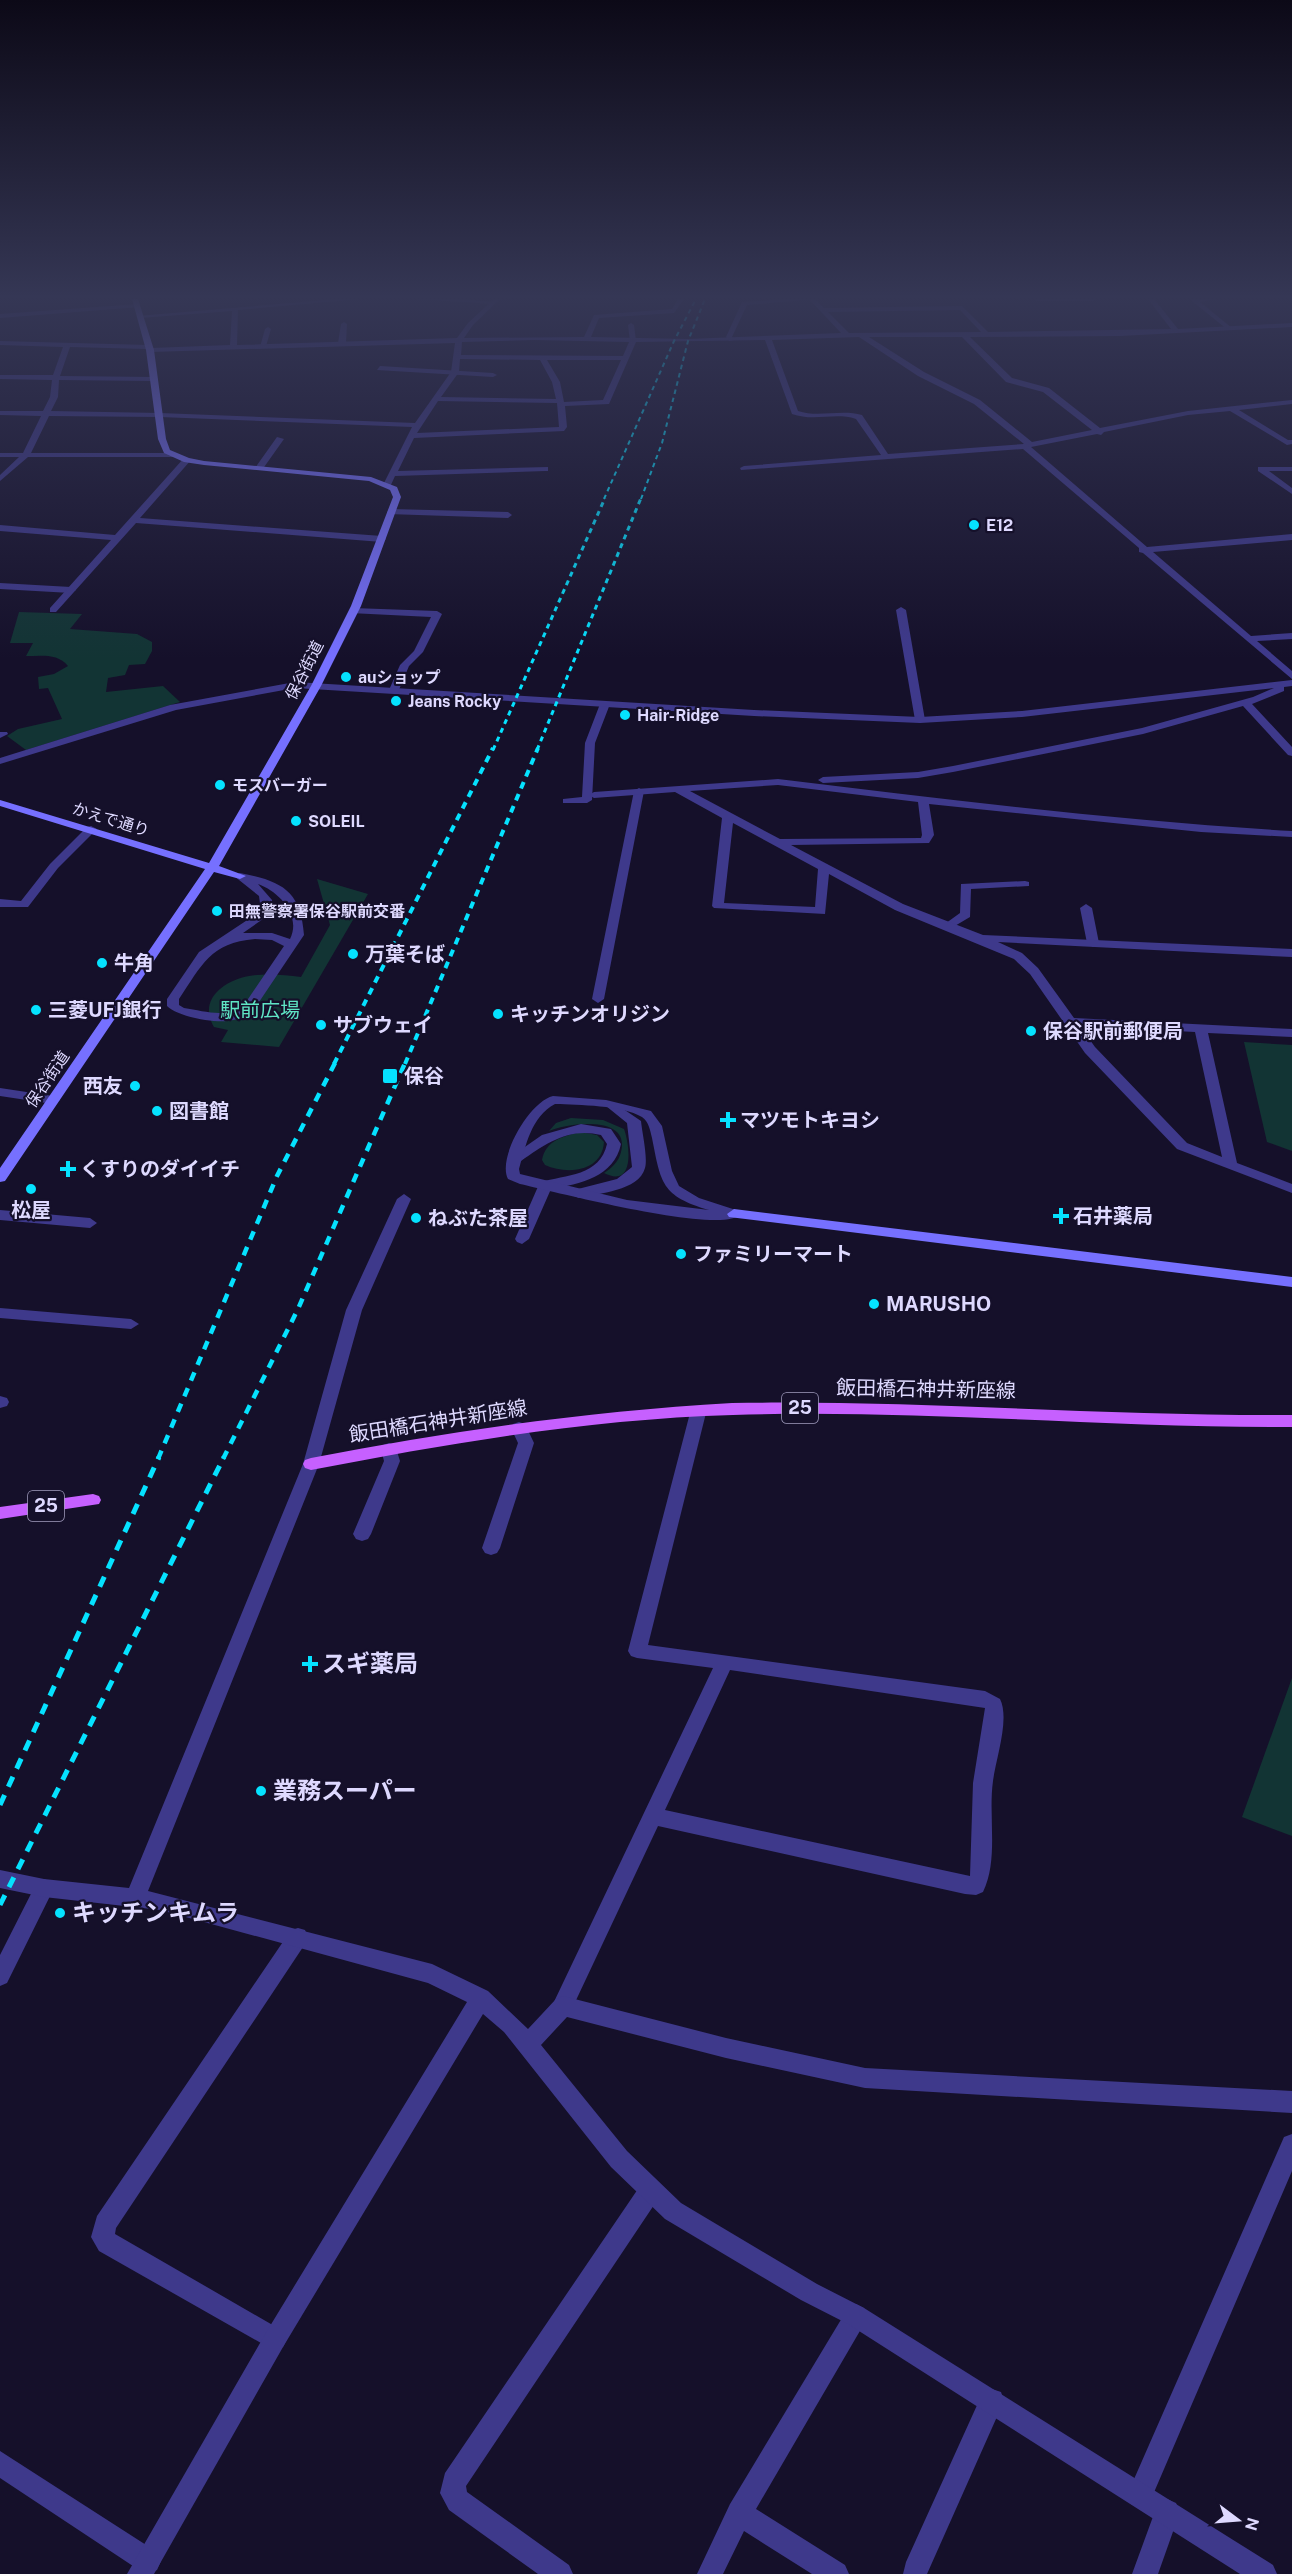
<svg xmlns="http://www.w3.org/2000/svg" width="1292" height="2574" viewBox="0 0 1292 2574" font-family="'Public Sans','Noto Sans JP',sans-serif">
<style>
.green{fill:#123434}
.lines{fill:none;stroke-linecap:round;stroke-linejoin:round}
.lane{fill:#3e398b;fill-rule:evenodd}
.street{fill:#3e398b;fill-rule:evenodd}
.secondary{fill:#7670ff;fill-rule:evenodd}
.primary{fill:#c660ff;fill-rule:evenodd}
.rail-far4{stroke:#05e2ff;stroke-width:2;stroke-dasharray:4.5 4;stroke-linecap:butt}
.rail-far3{stroke:#05e2ff;stroke-width:3;stroke-dasharray:5 4.5;stroke-linecap:butt}
.rail-far2{stroke:#05e2ff;stroke-width:4;stroke-dasharray:7 6;stroke-linecap:butt}
.rail-far1{stroke:#05e2ff;stroke-width:4.5;stroke-dasharray:9 8;stroke-linecap:butt}
.rail{stroke:#05e2ff;stroke-width:5;stroke-dasharray:11 9;stroke-linecap:butt}
.poi-dot{fill:#05e2ff;stroke:#15102a;stroke-width:2}
.labels{text-anchor:middle;stroke-width:4.5;stroke-linejoin:round;paint-order:stroke}
.far-poi-label{font-size:16px;font-weight:bold;fill:#ded9ff;stroke:#15102a;text-anchor:start}
.far-street-label{font-size:16px;fill:#ded9ff;stroke:#15102a}
.shield{fill:#15102a;stroke:#a29dbf;stroke-width:1.5}
.shield-label{font-size:18px;font-weight:bold;fill:#ded9ff}
.poi-label{font-size:20px;font-weight:bold;fill:#ded9ff;stroke:#15102a;text-anchor:start}
.park-label{font-size:20px;fill:#5fe5c5;stroke:#15102a}
.street-label{font-size:20px;fill:#ded9ff;stroke:#15102a}
.near-poi-label{font-size:24px;font-weight:bold;fill:#ded9ff;stroke:#15102a;text-anchor:start}
</style>
<rect width="100%" height="100%" fill="#15102a"/>
<path class="green" d="M19 612 82 614 70 629 137 634 152 642V651L145 664 129 665 125 675 108 678 106 692 163 686 180 702 26 750 7 736 18 729 62 719 48 688 39 689 38 677 54 674 68 666C58 653 41 656 26 656L33 643H10Z
M317 879 368 894 279 1047 221 1042 228 1030 214 1027C198 1000 223 981 249 976 267 973 284 975 301 977L330 925Z
M1244 1042 1292 1045V1151L1267 1142Z
M571 1118 603 1120 624 1129C630 1145 635 1189 604 1173 612 1168 619 1161 621 1152 631 1114 567 1123 549 1131L556 1123Z
M580 1132 597 1135 604 1142C602 1172 567 1175 545 1165L542 1160C546 1140 562 1137 580 1132Z
M1292 1678V1836L1242 1817Z"/>
<g class="lines">
<path class="lane" d="M417 299H458L496 302 493 304Z
M786 299H816L747 305 732 337 734 340 729 341 726 337 742 302Z
M1034 299H1096L1093 301H1037Z
M1192 299H1215L1200 302 1232 328V330H1228L1192 301Z
M344 322 347 324 346 343 342 345 338 343 341 324Z
M631 323 634 325 636 341 633 343 630 341 628 325Z
M268 327 271 329 266 346 260 347 265 329Z
M380 366 493 373 497 375 493 377 377 370Z
M277 437 284 439 262 470H256L255 468Z
M391 509 508 512 512 515 508 518 388 514 387 512Z
M0 583 71 587 76 590 71 593 0 589Z
M901 607 906 610 925 720 920 723 915 720 896 610Z
M353 608 437 611 442 614 423 652 409 666 398 692 389 690 400 665 414 651 431 617 350 613V609Z
M605 701 610 704 595 743 592 800 587 803H563V799L582 797 585 743 600 704Z
M0 732H7L8 734 0 738Z
M639 788 644 791 604 999 598 1003 592 999 634 791Z
M91 826 97 829 58 868 28 907H0V899L21 901 50 864 87 827Z
M1025 881 1029 882V886L971 889 970 917 948 930 942 926 960 913 961 884Z
M1086 904 1092 908 1099 943 1093 947 1087 943 1080 908Z
M0 1088 53 1096 60 1100 53 1104 0 1096Z
M613 1102 641 1121C642 1132 648 1158 645 1168 639 1191 598 1193 579 1198L574 1196 572 1193 574 1190 617 1179 632 1167 627 1123 606 1106Z
M581 1124 611 1129 621 1144C614 1177 580 1184 551 1189L529 1239 522 1244 517 1242 515 1239 540 1182C566 1175 600 1176 607 1144L601 1135C570 1127 546 1143 521 1161L516 1162 509 1158 542 1135Z
M404 1194 411 1199 362 1310 319 1464 317 1468H305L303 1464 346 1310 397 1199Z
M0 1210 90 1218 97 1223 90 1228 0 1220Z
M0 1308 131 1319 139 1324 131 1329 0 1318Z
M0 1396 7 1398 9 1402 7 1406 0 1408Z
M698 1407 704 1409 706 1413 648 1645 985 1691 1000 1699C1010 1719 996 1758 993 1781 988 1817 999 1859 983 1892L976 1895 965 1894 658 1826 570 2013 563 2016 556 2013 552 2006 713 1668 637 1658 631 1656 628 1651 690 1413 692 1409ZM730 1670 985 1708 973 1783 970 1876 665 1810Z
M519 1422 525 1424 534 1443 500 1548 497 1553 491 1555 485 1553 482 1548 518 1443 511 1428 513 1424Z
M389 1443 395 1445 400 1461 371 1534 368 1539 362 1541 356 1539 353 1534 384 1461 381 1449 383 1445Z
M44 1879 51 1882 54 1888 7 1983 0 1986V1955L37 1882Z
M298 1928 305 1930 308 1937 305 1944 116 2228 115 2234 283 2331 287 2339 283 2347 275 2351 99 2251 91 2237 97 2216 291 1930Z
M1292 2134V2171L1149 2504 1140 2508 1131 2504 1127 2495 1131 2486 1284 2137Z
M650 2180 658 2183 661 2191 658 2199 466 2486 467 2492 569 2565 573 2574H538L449 2510 440 2493 445 2473 642 2183Z
M856 2304 864 2308 868 2316 864 2324 756 2509 845 2565 849 2574H812L744 2531 723 2574H697L730 2504 848 2308Z
M992 2389 1001 2392 1004 2401 927 2574H903L906 2562 983 2392Z
M0 2451 157 2552 161 2561 157 2570 148 2574 139 2570 0 2478Z
M1167 2499 1176 2503 1180 2512 1158 2574H1132L1158 2503Z"/>
<path class="street" d="M337 299H360L238 310 237 345 457 338 468 323 494 299H500L473 325 464 338 584 337 594 315 672 309 678 299H684L674 313 599 318 591 337 688 339 841 333 809 299H815L824 308 962 306 988 332 1171 329 1148 299H1154L1178 329 1292 323V327L1120 336 970 337 1012 378 1049 388 1100 428 1188 411 1292 400V404L1239 410 1288 440H1292V444L1287 445 1230 411 1188 415 1104 432 1101 435 1097 434 1031 447 1147 547 1292 534V540L1153 552 1251 636 1292 633V639L1257 641 1292 671V679L1143 553 1139 552V548L1023 449 741 470 740 468 744 466 881 455 856 419C835 412 814 422 792 414L765 340 636 342 609 404 565 406 567 427 564 431 414 438 398 471 548 467V471H545L395 476 390 487H387L383 485 412 427 160 417 49 416 31 453H174L178 455 174 457H28L0 481V475L19 457H0V453H23L41 416 0 415V411H43L50 397 52 380 0 379V375H53L63 347 0 345V341L148 345 151 348 230 345 232 311 140 318 137 316ZM960 310 981 332 849 333 828 312ZM859 337 918 376 974 404 1024 444 888 454 862 415C841 409 818 418 798 411L772 340ZM869 337H962L1006 382 1043 392 1092 430 1032 442 980 400 924 372ZM534 340 629 342 623 356 461 355 462 342ZM455 343 451 372 415 423 160 413 51 411 58 397 59 380 154 381 158 379 154 377 60 376 70 347 147 349 150 352ZM460 359 540 360 552 382 556 399 441 397 459 372ZM547 360H621L603 400 564 402 560 382ZM438 401 557 403 559 427 417 433Z
M138 304 140 307 0 318V314Z
M184 458 191 460 140 518 382 536 386 539 382 542 136 523 56 612H50V608L111 540 0 531V525L115 535Z
M1261 467H1292V471H1269L1292 488V494L1258 471V467Z
M1292 680V686L1284 687V691L1252 704 1292 747V756L1288 755 1243 706 1143 734 953 772 918 778 823 783 818 780 823 777 918 772 953 766 1142 728 1253 697 1274 688 1022 717 920 723 754 716 295 688 176 710 0 764V758L170 705 295 682 754 710 920 717 1022 711Z
M778 779C949 800 1120 821 1292 831V837L1201 832 929 804 934 835 929 843 791 845 903 904 983 935 1292 949V957L998 942 1022 953 1038 968 1074 1018 1292 1029V1037L1208 1033 1237 1163 1292 1184V1193L1177 1149 1085 1053 1030 974 1014 959 895 910 829 874 825 914 714 908 712 906 722 818 675 792 594 798 589 795 594 792ZM778 785 918 802 922 835 921 838 780 839 690 791ZM733 823 818 869 815 907 724 903ZM1080 1026 1195 1032 1222 1157 1187 1143 1095 1047Z
M240 873C281 881 301 890 304 935L253 1011C245 1017 237 1020 227 1021 213 1023 176 1016 167 1006V999L199 952 261 911 259 896 234 876ZM258 884C278 891 302 915 290 939L272 933H243L273 912 272 900ZM255 939 272 940 284 946 244 1005C226 1019 205 1011 184 1008L179 1005V999C202 965 210 943 255 939Z
M553 1096 606 1100 651 1111 662 1126 672 1171 679 1186 699 1198 739 1211 741 1214C723 1236 552 1191 520 1184L508 1179C497 1158 529 1102 553 1096ZM555 1104C579 1105 622 1105 642 1117 649 1122 650 1130 652 1138 661 1183 661 1196 709 1210L627 1200 520 1174 519 1169C526 1145 531 1117 555 1104Z
M311 1458 317 1460 319 1464 148 1891 432 1964 488 1991 528 2029 556 1999 563 1996 726 2038 865 2068 1292 2091V2113L865 2088 726 2058 567 2017 541 2045 627 2151 681 2203 817 2284 864 2308 1273 2565 1277 2574H1240L848 2324 801 2300 665 2219 611 2167 504 2032 483 2014 283 2347 154 2574H127L267 2331 467 2002 428 1983 160 1910 44 1897 0 1888V1870L44 1879 129 1888 303 1464 305 1460Z"/>
<path class="secondary" d="M132 299H138L154 350 166 439 170 450 189 458 204 461 371 477 397 487 401 497 361 606 321 686 219 866 246 876 240 879 214 872 5 1181 0 1182V1168L205 869 0 806V800L209 863 311 686 351 606 393 497 390 490 369 481 204 465 184 462 164 453 158 439 146 350Z
M734 1209 1292 1277V1287L729 1217 727 1214Z"/>
<path class="primary" d="M732 1403C919 1400 1105 1416 1292 1415V1427C1106 1428 919 1409 733 1415 591 1419 450 1443 311 1470L305 1468 303 1464 305 1460 311 1458C450 1431 590 1411 732 1403Z
M93 1494 99 1496 101 1500 99 1504 0 1519V1507Z"/>
<path class="rail-far4" d="M604 499 674 341 696 299
M641 499 662 443 688 341 705 299"/>
<path class="rail-far3" d="M493 750 605 498
M537 750 641 498"/>
<path class="rail-far2" d="M334 1064 493 748
M405 1064 538 748"/>
<path class="rail-far1" d="M158 1459 277 1176 335 1063
M223 1459 298 1309 405 1063"/>
<path class="rail" d="M0 1805 159 1457
M0 1905 224 1457"/>
</g>
<linearGradient id="sky" x2="0" y2="1"><stop stop-color="#0c0917"/><stop offset="0.45" stop-color="#353755"/><stop offset="1" stop-color="#353755" stop-opacity="0"/></linearGradient>
<rect width="1292" height="659" fill="url(#sky)"/>
<g class="poi-dot">
<circle cx="974" cy="525" r="6"/>
<circle cx="346" cy="677" r="6"/>
<circle cx="396" cy="701" r="6"/>
<circle cx="625" cy="715" r="6"/>
<circle cx="220" cy="785" r="6"/>
<circle cx="296" cy="821" r="6"/>
<circle cx="217" cy="911" r="6"/>
<circle cx="353" cy="954" r="6"/>
<circle cx="102" cy="963" r="6"/>
<circle cx="36" cy="1010" r="6"/>
<circle cx="498" cy="1014" r="6"/>
<circle cx="321" cy="1025" r="6"/>
<circle cx="1031" cy="1031" r="6"/>
<rect x="382" y="1068" width="16" height="16" rx="3"/>
<circle cx="135" cy="1086" r="6"/>
<circle cx="157" cy="1111" r="6"/>
<path d="M725 1111h6v6h6v6h-6v6h-6v-6h-6v-6h6z"/>
<path d="M65 1160h6v6h6v6h-6v6h-6v-6h-6v-6h6z"/>
<circle cx="31" cy="1189" r="6"/>
<path d="M1058 1207h6v6h6v6h-6v6h-6v-6h-6v-6h6z"/>
<circle cx="416" cy="1218" r="6"/>
<circle cx="681" cy="1254" r="6"/>
<circle cx="874" cy="1304" r="6"/>
<path d="M307 1655h6v6h6v6h-6v6h-6v-6h-6v-6h6z"/>
<circle cx="261" cy="1791" r="6"/>
<circle cx="60" cy="1913" r="6"/>
</g>
<g class="labels">
<g class="far-poi-label">
<text x="986" y="531">E12</text>
<text x="358" y="683">auショップ</text>
<text x="408" y="707">Jeans Rocky</text>
<text x="637" y="721">Hair-Ridge</text>
<text x="232" y="791">モスバーガー</text>
<text x="308" y="827">SOLEIL</text>
<text x="229" y="917">田無警察署保谷駅前交番</text>
</g>
<g class="far-street-label">
<text transform="translate(304 670) rotate(-63)" y="6">保谷街道</text>
<text transform="translate(111 819) rotate(17)" y="6">かえで通り</text>
<text transform="translate(47 1079) rotate(-56)" y="6">保谷街道</text>
</g>
<g class="shield">
<rect x="782" y="1393" width="36" height="30" rx="4.5"/>
<rect x="28" y="1491" width="36" height="30" rx="4.5"/>
</g>
<g class="shield-label">
<text x="800" y="1414">25</text>
<text x="46" y="1512">25</text>
</g>
<g class="poi-label">
<text x="365" y="961">万葉そば</text>
<text x="114" y="970">牛角</text>
<text x="48" y="1017">三菱UFJ銀行</text>
<text x="510" y="1021">キッチンオリジン</text>
<text x="333" y="1032">サブウェイ</text>
<text x="1043" y="1038">保谷駅前郵便局</text>
<text x="404" y="1083">保谷</text>
<text x="123" y="1093" text-anchor="end">西友</text>
<text x="169" y="1118">図書館</text>
<text x="740" y="1127">マツモトキヨシ</text>
<text x="80" y="1176">くすりのダイイチ</text>
<text x="31" y="1217" text-anchor="middle">松屋</text>
<text x="1073" y="1223">石井薬局</text>
<text x="428" y="1225">ねぶた茶屋</text>
<text x="693" y="1261">ファミリーマート</text>
<text x="886" y="1311">MARUSHO</text>
</g>
<g class="park-label">
<text x="260" y="1017">駅前広場</text>
</g>
<g class="street-label">
<text transform="translate(926 1389) rotate(1)" y="7">飯田橋石神井新座線</text>
<text transform="translate(438 1421) rotate(-9)" y="7">飯田橋石神井新座線</text>
</g>
<g class="near-poi-label">
<text x="322" y="1672">スギ薬局</text>
<text x="273" y="1799">業務スーパー</text>
<text x="72" y="1921">キッチンキムラ</text>
</g>
</g>
<g transform="translate(1238 2520) rotate(106)" stroke="#15102a" stroke-width="4.5" paint-order="stroke">
<path d="M0-4.5L10 22L0 15L-10 22Z" fill="#ded9ff"/>
<text y="-9" font-size="16" font-weight="bold" text-anchor="middle" fill="#ded9ff">N</text>
</g>
</svg>
